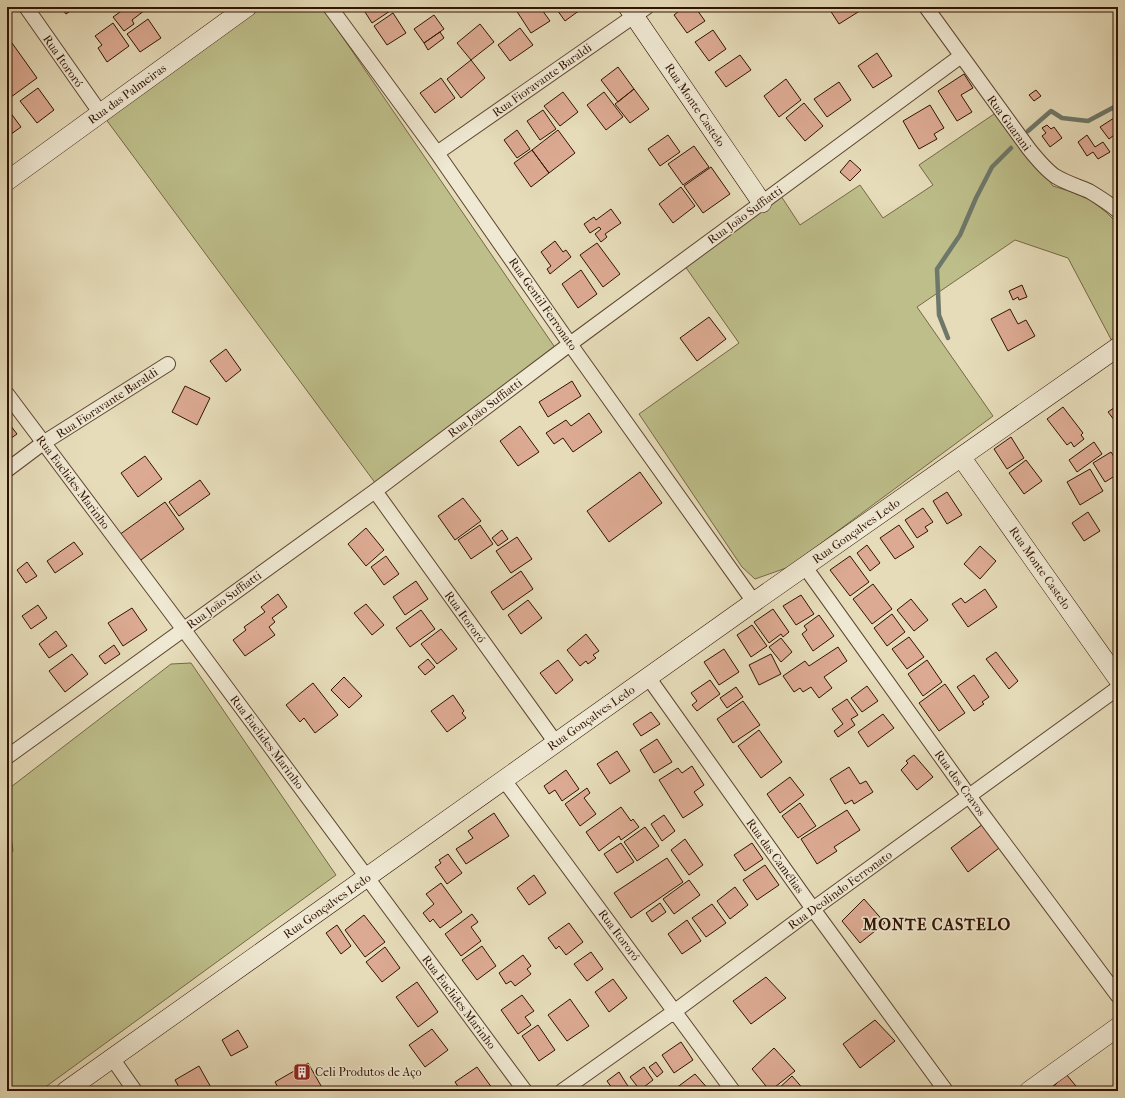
<svg xmlns="http://www.w3.org/2000/svg" width="1125" height="1098" viewBox="0 0 1125 1098" font-family="'IM FELL French Canon',serif">
<style>
.green{fill:#bdbe8a;stroke:#776846}
.lines{fill:none;stroke-linecap:round;stroke-linejoin:round}
.stream{stroke:#6e786a;stroke-width:4.5}
.building{fill:#dcaa92;stroke:#311303}
.street-casing{stroke:#5e4530;stroke-width:16}
.secondary-casing{stroke:#311303;stroke-width:20}
.street{stroke:#efe8d2;stroke-width:14}
.secondary{stroke:#efe8d2;stroke-width:19}
.labels{text-anchor:middle;stroke-width:3;stroke-linejoin:round;paint-order:stroke}
.street-label{font-size:12px;fill:#311303;stroke:#efe8d2}
.poi-label{font-size:12px;fill:#311303;stroke:#efe8d2;text-anchor:start}
.district-label{font-size:16px;font-weight:bold;letter-spacing:1px;fill:#311303;stroke:#efe8d2}
</style>
<rect width="100%" height="100%" fill="#e6dcb9"/>
<filter id="stains"><feTurbulence type="fractalNoise" baseFrequency=".005" numOctaves="4"/><feColorMatrix values="0 0 0 0 .2 0 0 0 0 .09 0 0 0 0 .02 0 0 0 .5 -.17"/></filter>
<radialGradient id="worn" r=".72"><stop offset=".6" stop-color="#630" stop-opacity="0"/><stop offset="1" stop-color="#630" stop-opacity=".3"/></radialGradient>
<path class="green" d="M254 7H322L556 349 376 484 105 118Z
M997 112 1053 186 1072 192 1090 200 1106 212 1118 224V339L1113 343 1068 258 1015 240 917 307 993 416 789 567 755 579 742 567 639 414 739 343 682 262 779 193 800 225 860 185 883 218 933 185 919 165Z
M191 663 336 875 40 1091H7V856L13 851 7 809V790L171 664Z"/>
<g class="lines">
<path class="stream" d="M1028 131 1051 111 1062 118 1088 121 1118 105
M948 338 939 315 937 269 960 235 976 198 992 167 1011 148"/>
</g>
<path class="building" d="M60 7H76L66 14Z
M127 7H149L132 20 134 24 124 31 113 17Z
M372 7H396L372 23 365 12Z
M514 7H540L550 21 531 33Z
M555 7H584L565 21Z
M684 7H695L705 21 687 33 674 15Z
M828 7H866L839 24Z
M393 13 406 33 387 45 374 26Z
M434 15 444 29 424 43 414 29Z
M148 19 161 38 140 52 127 34Z
M113 23 129 46 107 62 98 48 102 45 95 36Z
M480 24 494 42 471 60 457 43Z
M520 28 533 45 510 61 498 45Z
M713 30 726 49 709 61 695 42Z
M440 32 444 38 428 50 424 43Z
M12 43 37 78 7 100V47Z
M877 53 892 76 873 88 858 66Z
M740 55 751 70 726 87 715 72Z
M471 60 485 78 461 98 447 79Z
M618 67 634 89 618 102 601 80Z
M964 74 973 88 961 95 972 112 957 121 938 91Z
M441 78 455 98 435 113 420 93Z
M786 79 801 100 779 117 764 96Z
M839 82 851 100 827 117 814 99Z
M38 88 54 110 37 123 20 101Z
M634 89 649 109 630 123 615 104Z
M1036 90 1041 96 1034 101 1029 95Z
M563 92 578 112 560 126 544 106Z
M604 92 623 117 606 130 587 105Z
M804 103 823 126 805 141 786 118Z
M930 105 944 128 934 134 937 139 919 149 903 121Z
M7 108 21 127 7 137Z
M543 110 556 129 540 140 527 121Z
M1114 118 1118 124V132L1109 139 1100 127Z
M1047 125 1051 129 1054 127 1062 138 1050 147 1042 136 1046 133 1042 128Z
M517 130 530 149 517 158 504 140Z
M558 130 575 153 549 173 532 150Z
M668 135 680 152 660 166 648 149Z
M1087 135 1095 147 1103 142 1110 152 1098 159 1093 152 1087 156 1078 142Z
M694 146 709 167 683 185 668 164Z
M532 150 549 173 531 187 514 163Z
M850 160 861 170 850 181 840 172Z
M711 167 730 194 703 213 684 186Z
M681 187 695 206 673 223 659 204Z
M611 209 621 223 605 234 607 237 601 242 595 234 601 229 599 227 590 233 584 224 594 217 596 220Z
M555 241 563 252 566 250 571 257 550 274 547 269 551 266 541 252Z
M597 243 620 274 603 287 580 255Z
M581 270 597 294 578 308 562 284Z
M1022 285 1027 297 1019 300 1018 297 1013 300 1009 291Z
M1010 309 1018 324 1026 320 1035 336 1008 351 991 319Z
M709 317 726 339 697 361 680 338Z
M226 349 241 370 226 382 210 361Z
M572 381 581 396 548 417 539 402Z
M185 386 210 398 197 425 172 412Z
M1118 405V425L1108 412Z
M1063 407 1083 433 1081 435 1084 439 1074 447 1071 442 1067 445 1047 419Z
M589 413 602 432 573 452 563 438 554 444 546 433 566 420 571 426Z
M7 421 17 434 7 441Z
M520 426 539 452 518 466 500 441Z
M1011 437 1024 458 1007 469 994 449Z
M1094 442 1102 454 1077 472 1069 460Z
M1111 452 1118 463V474L1105 482 1093 463Z
M145 456 162 479 138 497 121 473Z
M1026 460 1042 481 1024 494 1009 473Z
M1090 469 1103 491 1080 505 1067 482Z
M640 472 662 503 609 542 587 511Z
M200 480 210 494 179 516 169 502Z
M947 492 962 515 947 524 933 501Z
M463 498 481 521 455 540 438 516Z
M165 502 184 529 138 562 119 535Z
M923 508 933 522 925 527 928 531 917 538 905 520Z
M1088 512 1100 531 1084 541 1072 523Z
M480 525 493 544 471 559 458 540Z
M899 525 914 547 895 559 880 538Z
M366 528 384 550 366 566 348 544Z
M502 530 508 539 498 546 492 538Z
M517 537 532 559 511 573 496 551Z
M74 542 83 554 55 573 47 561Z
M867 545 880 563 870 571 857 553Z
M980 546 996 561 980 579 964 564Z
M386 556 399 574 384 585 371 567Z
M850 556 869 582 850 596 830 570Z
M27 562 37 576 26 583 17 570Z
M521 571 533 589 503 610 491 592Z
M416 581 428 599 405 615 393 597Z
M873 584 892 609 872 624 853 599Z
M985 589 997 607 968 627 952 604 961 598 965 603Z
M278 594 287 607 272 618 275 622 269 627 275 635 245 656 233 640 246 630 244 627 265 612 261 607Z
M801 595 814 614 796 625 783 606Z
M911 599 928 620 914 631 897 610Z
M528 600 542 618 521 634 508 615Z
M366 604 384 625 372 635 354 613Z
M38 605 47 618 31 629 22 616Z
M132 608 147 630 123 646 108 623Z
M773 609 789 632 783 637 781 634 769 643 754 622Z
M421 610 435 629 410 647 396 628Z
M892 614 905 632 887 646 874 628Z
M819 615 834 636 813 651 802 634 807 630 804 626Z
M752 625 767 646 751 657 737 635Z
M441 629 457 649 437 664 421 644Z
M56 631 67 646 49 658 39 644Z
M586 634 599 651 593 655 596 658 588 664 586 661 580 666 567 650Z
M909 637 924 657 907 669 892 649Z
M781 638 792 652 781 662 769 647Z
M114 645 120 654 105 664 99 656Z
M838 647 847 661 824 677 832 688 819 698 811 687 803 692 800 688 794 692 783 676 805 661 809 666Z
M724 649 739 672 719 685 704 662Z
M996 652 1018 681 1009 689 986 659Z
M72 654 88 674 65 692 49 671Z
M771 654 781 674 759 685 749 665Z
M428 659 435 667 425 675 418 667Z
M558 660 573 680 556 694 540 673Z
M927 660 942 682 923 696 908 674Z
M974 675 989 697 982 702 984 704 974 711 957 687Z
M344 677 362 696 349 708 331 690Z
M710 680 720 694 697 711 692 705 697 701 691 693Z
M313 683 338 715 315 733 304 718 300 722 286 705Z
M945 684 965 713 939 731 919 703Z
M867 686 878 701 862 712 851 698Z
M736 687 743 697 727 708 720 698Z
M453 695 464 711 462 713 466 718 447 732 431 711Z
M847 699 858 715 851 719 855 725 838 737 834 731 843 724 832 709Z
M743 701 760 725 733 743 717 719Z
M651 712 660 724 641 736 633 724Z
M883 714 894 728 868 747 858 732Z
M759 730 782 762 761 778 738 746Z
M657 739 672 762 654 773 640 750Z
M617 751 630 771 610 784 597 764Z
M914 755 933 777 917 790 901 770 908 763 906 761Z
M692 766 704 785 694 792 703 805 683 818 659 780 678 768 682 773Z
M849 767 860 784 866 781 873 792 854 804 852 800 845 804 830 779Z
M566 770 579 789 562 801 555 790 549 794 544 786Z
M790 777 804 795 780 813 767 794Z
M587 788 590 793 584 798 596 814 580 826 565 804Z
M800 803 816 826 798 838 782 816Z
M621 807 631 821 633 819 639 827 621 840 619 836 599 851 586 832Z
M847 810 860 830 834 847 837 851 817 864 801 839Z
M494 813 509 836 466 864 456 849 473 838 468 831Z
M664 815 675 831 662 841 651 824Z
M983 824 1003 845 968 872 951 848Z
M645 827 659 846 637 861 624 842Z
M685 839 703 865 689 875 671 850Z
M621 843 634 862 617 873 604 854Z
M752 843 763 859 745 871 734 855Z
M448 854 462 873 447 884 435 867 441 863 439 860Z
M667 858 683 882 631 918 614 893Z
M765 865 779 885 757 900 743 880Z
M534 875 546 893 529 905 517 888Z
M689 880 700 895 674 914 663 899Z
M441 883 462 912 440 928 433 919 430 922 423 913 434 904 426 894Z
M735 887 748 905 730 919 717 901Z
M864 899 885 923 860 943 842 921Z
M660 903 666 912 652 922 646 913Z
M712 904 726 923 706 937 692 918Z
M472 914 478 922 471 927 481 941 461 956 445 934Z
M364 915 385 942 365 957 345 930Z
M687 920 701 941 682 954 668 934Z
M569 923 583 942 566 955 559 946 556 949 548 938Z
M337 925 351 946 341 954 326 933Z
M482 946 496 966 477 980 462 960Z
M385 947 400 968 382 982 366 962Z
M591 952 603 969 587 981 574 964Z
M523 955 531 966 527 969 531 974 515 986 511 981 506 984 499 973Z
M766 977 786 998 751 1024 733 1001Z
M613 979 627 998 609 1012 595 992Z
M417 982 438 1012 418 1027 396 997Z
M522 995 534 1011 525 1017 531 1025 518 1034 501 1010Z
M570 999 589 1026 567 1041 548 1015Z
M875 1020 895 1041 860 1068 843 1044Z
M538 1025 555 1050 539 1061 522 1036Z
M432 1029 448 1050 425 1067 409 1045Z
M238 1030 248 1047 231 1056 222 1040Z
M681 1042 693 1060 674 1073 662 1055Z
M774 1048 795 1071 770 1091 752 1069Z
M656 1062 663 1072 657 1077 649 1067Z
M308 1063 324 1091H280L275 1082Z
M199 1066 213 1091H181L175 1080Z
M477 1067 492 1088 488 1091H461L455 1082Z
M644 1067 653 1080 640 1090 630 1077Z
M619 1072 631 1091H614L607 1081Z
M695 1074 710 1091H672Z
M1066 1074 1080 1091H1049Z
M792 1076 805 1091H776Z"/>
<g class="lines">
<defs>
<path id="street" d="M26 7 101 114
M330 7 437 153 570 344 754 602
M926 7 1029 149C1037 159 1045 169 1055 176 1066 183 1078 186 1089 191 1099 197 1110 204 1118 211
M437 153 647 7
M7 394 184 630 525 1091
M7 470 43 443 168 364
M375 491 556 743
M805 567 969 796 1118 996
M648 677 813 909 946 1091
M7 757 375 491 570 344 961 56
M504 780 733 1091
M112 1058 135 1091
M562 1091 675 1011 813 909 1118 688"/>
<path id="secondary" d="M628 7 762 203
M7 181 247 7
M961 457 1118 679
M66 1091 754 602 1118 347
M1029 1091 1118 1027"/>
</defs>
<use href="#street" class="street-casing"/>
<use href="#secondary" class="secondary-casing"/>
<use href="#street" class="street"/>
<use href="#secondary" class="secondary"/>
</g>
<defs>
<symbol id="building-square" viewBox="-11 -11 22 22"><rect x="-9" y="-9" width="18" height="18" rx="4" fill="#8f2418" stroke="#efe8d2"/><path d="M-4-6H4V6H1V3H-1V6H-4ZM-2.5-4.3h1.7v1.8h-1.7ZM.8-4.3h1.7v1.8H.8ZM-2.5-1h1.7V.8h-1.7ZM.8-1h1.7V.8H.8Z" fill="#fff"/></symbol>
</defs>
<g fill-rule="evenodd">
<use href="#building-square" x="292" y="1062" width="20" height="20"/>
</g>
<g class="labels">
<g class="street-label">
<text transform="translate(63 61) rotate(55)" y="4">Rua Itororó</text>
<text transform="translate(542 80) rotate(-35)" y="4">Rua Fioravante Baraldi</text>
<text transform="translate(127 94) rotate(-36)" y="4">Rua das Palmeiras</text>
<text transform="translate(695 105) rotate(56)" y="4">Rua Monte Castelo</text>
<text transform="translate(1009 123) rotate(54)" y="4">Rua Guarani</text>
<text transform="translate(745 215) rotate(-36)" y="4">Rua João Suffiatti</text>
<text transform="translate(543 304) rotate(55)" y="4">Rua Gentil Ferronato</text>
<text transform="translate(107 403) rotate(-33)" y="4">Rua Fioravante Baraldi</text>
<text transform="translate(485 408) rotate(-37)" y="4">Rua João Suffiatti</text>
<text transform="translate(73 482) rotate(53)" y="4">Rua Euclides Marinho</text>
<text transform="translate(856 531) rotate(-35)" y="4">Rua Gonçalves Ledo</text>
<text transform="translate(1040 568) rotate(55)" y="4">Rua Monte Castelo</text>
<text transform="translate(224 600) rotate(-36)" y="4">Rua João Suffiatti</text>
<text transform="translate(465 617) rotate(54)" y="4">Rua Itororó</text>
<text transform="translate(591 718) rotate(-35)" y="4">Rua Gonçalves Ledo</text>
<text transform="translate(267 742) rotate(53)" y="4">Rua Euclides Marinho</text>
<text transform="translate(960 783) rotate(54)" y="4">Rua dos Cravos</text>
<text transform="translate(775 856) rotate(54)" y="4">Rua das Camélias</text>
<text transform="translate(840 890) rotate(-36)" y="4">Rua Deolindo Ferronato</text>
<text transform="translate(327 906) rotate(-35)" y="4">Rua Gonçalves Ledo</text>
<text transform="translate(619 935) rotate(53)" y="4">Rua Itororó</text>
<text transform="translate(459 1002) rotate(53)" y="4">Rua Euclides Marinho</text>
</g>
<g class="poi-label">
<text x="315" y="1076">Celi Produtos de Aço</text>
</g>
<g class="district-label">
<text x="937" y="930">MONTE CASTELO</text>
</g>
</g>
<rect width="1125" height="1098" fill="none" stroke="#e6dcb9" stroke-width="24"/>
<rect x="8" y="8" width="1109" height="1082" fill="none" stroke="#311303" stroke-width="2"/>
<rect x="12" y="12" width="1101" height="1074" fill="none" stroke="#311303"/>
<rect width="100%" height="100%" filter="url(#stains)"/>
<rect width="100%" height="100%" fill="url(#worn)"/>
</svg>
